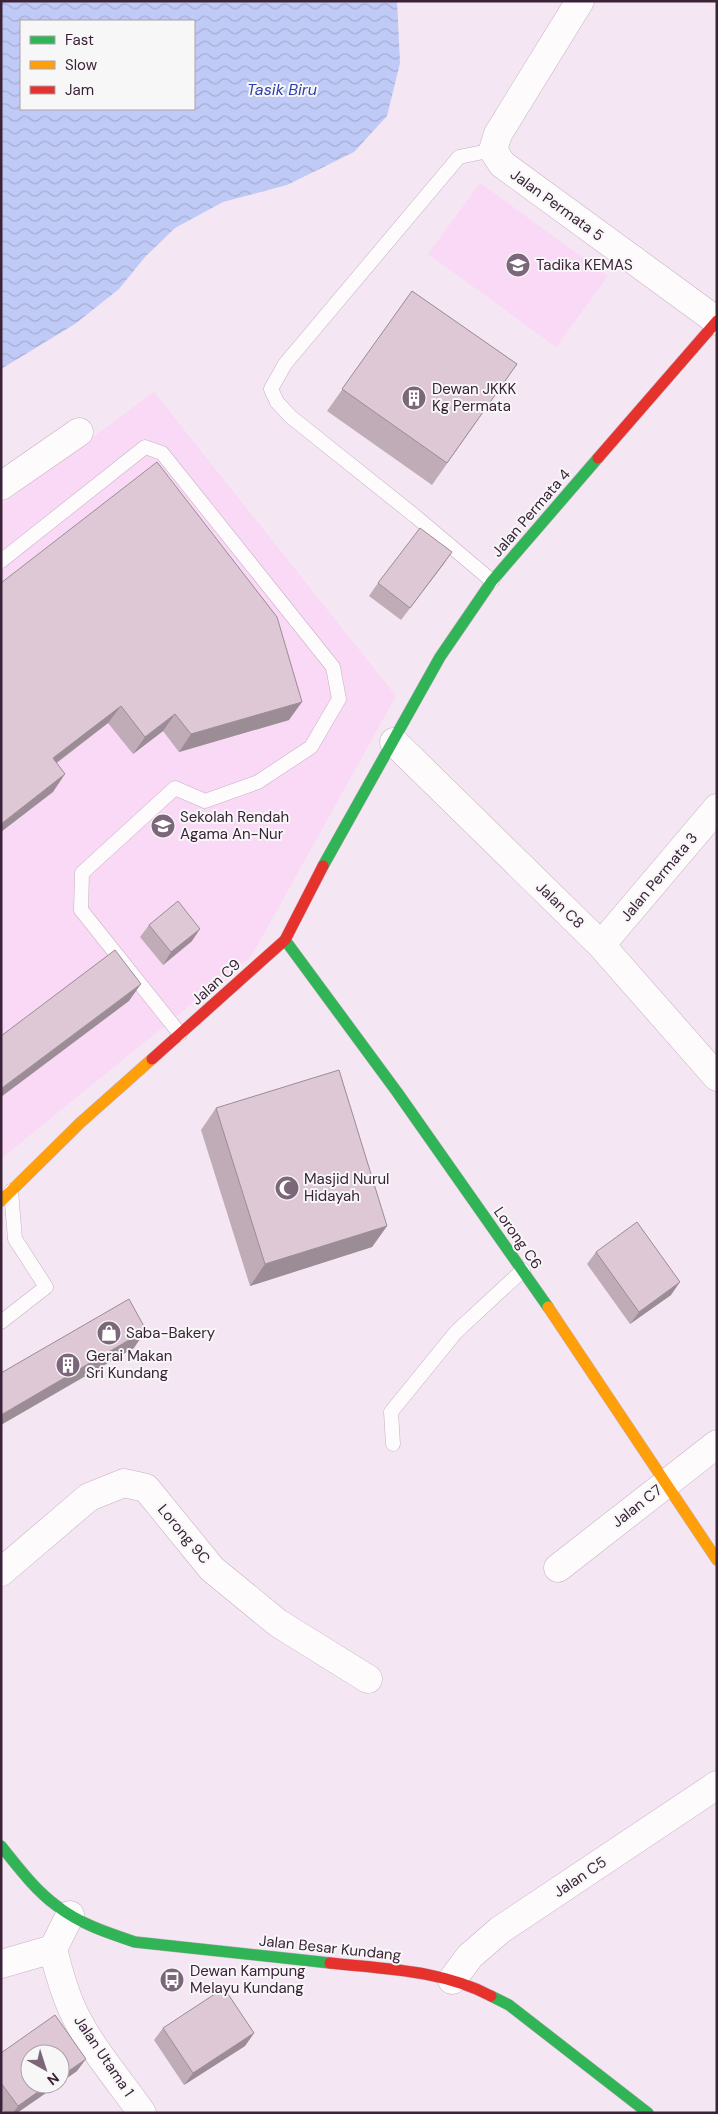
<svg xmlns="http://www.w3.org/2000/svg" width="718" height="2114" viewBox="0 0 718 2114" font-family="'DM Sans',sans-serif">
<style>
.built{fill:#f9d9f5}
.water{fill:url(#water-waves);fill-rule:evenodd}
.lines{fill:none;stroke-linecap:round;stroke-linejoin:round}
.lane-casing{stroke:#c4b1c2;stroke-width:15}
.street-casing{stroke:#c4b1c2;stroke-width:29}
.fast-casing{stroke:#c4b1c2;stroke-width:12}
.slow-casing{stroke:#c4b1c2;stroke-width:12}
.jam-casing{stroke:#c4b1c2;stroke-width:12}
.lane{stroke:#fefbfd;stroke-width:14}
.street{stroke:#fefbfd;stroke-width:28}
.fast{stroke:#30b455;stroke-width:11}
.slow{stroke:#ff9f0a;stroke-width:11}
.jam{stroke:#e5322d;stroke-width:11}
.wall{fill:#bfacb7}
.shaded-wall{fill:#9b8c95}
.building{fill:#dec8d5;stroke:#9b8c95}
.labels{text-anchor:middle;stroke-width:4;stroke-linejoin:round;paint-order:stroke}
.street-label{font-size:15px;fill:#3b2239;stroke:#f7f7f7}
.poi-label{font-size:15px;fill:#3b2239;stroke:#f7f7f7;text-anchor:start}
.water-label{font-size:16px;font-style:italic;fill:#2c3faa;stroke:#f7f7f7}
</style>
<defs>
<pattern id="water-waves" width="16" height="10" patternUnits="userSpaceOnUse" patternTransform="scale(1.25)"><rect width="16" height="10" fill="#c0caf6"/><path d="M0 5q4-4 8 0t8 0" fill="none" stroke="#a6add4"/></pattern>
</defs>
<rect width="100%" height="100%" fill="#f5e6f3"/>
<path class="built" d="M480 183 608 276 556 347 428 254Z
M154 392 396 696 252 955 3 1157 1 1155V505Z"/>
<path class="water" d="M1 1H397L400 63 387 116 354 152 287 185 223 202 175 228 145 257 119 289 75 324 1 369ZM21 21H194V109H21Z"/>
<g class="lines">
<defs>
<path id="lane" d="M1 561 145 447 162 453 333 667 339 699 311 747 258 782 205 801 175 788 82 873 81 910 180 1034
M492 581 415 516 291 417 277 402 271 389 285 364 459 157 493 150
M1 1322 46 1287 15 1239 11 1191
M393 1444 391 1412 456 1332 523 1270"/>
<path id="street" d="M580 1 498 134 493 150 502 164 717 321
M1 486 79 432
M394 742 601 945 717 1077
M601 945 717 808
M558 1568 717 1444
M1 1572 89 1497 124 1483 146 1488 212 1569 278 1623 368 1679
M70 1915 53 1949C58 1970 64 1991 73 2011 90 2047 119 2080 142 2113
M1 1964 53 1949
M452 1980 470 1956 500 1930 717 1785"/>
<path id="fast" d="M323 866 440 657 492 581 598 458
M285 940 397 1092 548 1307
M1 1846C18 1867 35 1890 57 1906 80 1924 108 1933 135 1942L330 1963
M491 1996 509 2005 648 2113"/>
<path id="slow" d="M1 1201 80 1123 152 1059
M548 1307 717 1560"/>
<path id="jam" d="M598 458 717 321
M152 1059 285 940 323 866
M330 1963C384 1969 442 1970 491 1996"/>
</defs>
<use href="#lane" class="lane-casing"/>
<use href="#street" class="street-casing"/>
<use href="#fast" class="fast-casing"/>
<use href="#slow" class="slow-casing"/>
<use href="#jam" class="jam-casing"/>
<use href="#lane" class="lane"/>
<use href="#street" class="street"/>
<use href="#fast" class="fast"/>
<use href="#slow" class="slow"/>
<use href="#jam" class="jam"/>
</g>
<path class="wall" d="M412 291 517 364 432 485 327 411Z
M452 552 401 620 369 596 378 583Z
M1 583 289 720 179 752 163 731 133 754 108 723 57 763 53 792Z
M149 925 192 941 163 965 140 937Z
M216 1108 387 1226 372 1247 250 1286 201 1130Z
M596 1252 671 1295 630 1324 587 1264Z
M163 2028 254 2033 245 2046 184 2085 154 2040Z
M1 2053 77 2071 17 2113H5L1 2108Z"/>
<path class="shaded-wall" d="M452 552 443 565 401 620Z
M302 702 289 720 179 752 191 734Z
M121 706 108 723 40 775 53 758Z
M175 714 163 731 133 754 145 737Z
M65 774 53 792 1 832V824Z
M200 929 192 941 163 965 171 952Z
M141 984 129 1001 1 1097V1090L2 1088Z
M387 1226 372 1247 250 1286 265 1264Z
M680 1282 671 1295 630 1324 639 1312Z
M146 1330 134 1348 1 1425V1415Z
M254 2033 245 2046 184 2085 193 2073Z
M86 2059 77 2071 60 2083V2077Z
M49 2084H59L17 2113H13L18 2106Z"/>
<path class="building" d="M412 291 517 364 447 463 342 389Z
M157 462 277 617 302 702 191 734 175 714 145 737 121 706 53 758 65 774 1 824V583Z
M420 528 452 552 410 608 378 583Z
M178 901 200 929 171 952 149 925Z
M115 950 141 984 2 1088 1 1087V1036Z
M339 1070 387 1226 265 1264 216 1108Z
M637 1222 680 1282 639 1312 596 1252Z
M129 1299 146 1330 1 1415V1373Z
M224 1988 254 2033 193 2073 163 2028Z
M55 2015 86 2059 60 2077V2054H30V2084H49L18 2106 1 2083V2053Z"/>
<defs>
<symbol id="school-disc" viewBox="-11 -11 22 22"><circle r="9.5" fill="#7c677a" stroke="#f7f7f7"/><path d="M0-5L7-2L0 1L-7-2ZM-4 1L0 2.5L4 1V4Q0 6-4 4Z" fill="#fff"/></symbol>
<symbol id="building-disc" viewBox="-11 -11 22 22"><circle r="9.5" fill="#7c677a" stroke="#f7f7f7"/><path d="M-4-6H4V6H1V3H-1V6H-4ZM-2.5-4.3h1.7v1.8h-1.7ZM.8-4.3h1.7v1.8H.8ZM-2.5-1h1.7V.8h-1.7ZM.8-1h1.7V.8H.8Z" fill="#fff"/></symbol>
<symbol id="mosque-disc" viewBox="-11 -11 22 22"><circle r="9.5" fill="#7c677a" stroke="#f7f7f7"/><path d="M3.5-4.9A6 6 0 1 0 3.5 4.9A5 5 0 1 1 3.5-4.9Z" fill="#fff"/></symbol>
<symbol id="shop-disc" viewBox="-11 -11 22 22"><circle r="9.5" fill="#7c677a" stroke="#f7f7f7"/><path d="M-5-2.5h2.3a2.7 3.5 0 0 1 5.4 0H5L5.5 6h-11ZM-1.5-2.5h3a1.5 2.3 0 0 0-3 0Z" fill="#fff"/></symbol>
<symbol id="bus-disc" viewBox="-11 -11 22 22"><circle r="9.5" fill="#7c677a" stroke="#f7f7f7"/><path d="M-5-6H5V4H4V6H2V4H-2V6H-4V4H-5ZM-3.5-4V0h7V-4ZM-3.5 1.2v1.5H-2V1.2ZM2 1.2v1.5H3.5V1.2Z" fill="#fff"/></symbol>
</defs>
<g fill-rule="evenodd">
<use href="#school-disc" x="504" y="251" width="28" height="28"/>
<use href="#building-disc" x="400" y="384" width="28" height="28"/>
<use href="#school-disc" x="149" y="812" width="28" height="28"/>
<use href="#mosque-disc" x="273" y="1174" width="28" height="28"/>
<use href="#shop-disc" x="95" y="1319" width="28" height="28"/>
<use href="#building-disc" x="54" y="1351" width="28" height="28"/>
<use href="#bus-disc" x="158" y="1966" width="28" height="28"/>
</g>
<g class="labels">
<g class="street-label">
<text transform="translate(557 205) rotate(36)" y="5">Jalan Permata 5</text>
<text transform="translate(531 513) rotate(-49)" y="5">Jalan Permata 4</text>
<text transform="translate(659 877) rotate(-50)" y="5">Jalan Permata 3</text>
<text transform="translate(560 905) rotate(44)" y="5">Jalan C8</text>
<text transform="translate(216 982) rotate(-42)" y="5">Jalan C9</text>
<text transform="translate(518 1238) rotate(55)" y="5">Lorong C6</text>
<text transform="translate(637 1506) rotate(-38)" y="5">Jalan C7</text>
<text transform="translate(184 1534) rotate(50)" y="5">Lorong 9C</text>
<text transform="translate(580 1877) rotate(-34)" y="5">Jalan C5</text>
<text transform="translate(330 1948) rotate(6)" y="5">Jalan Besar Kundang</text>
<text transform="translate(104 2056) rotate(56)" y="5">Jalan Utama 1</text>
</g>
<g class="poi-label">
<text x="536" y="270">Tadika KEMAS</text>
<text x="432" y="394">Dewan JKKK<tspan x="432" dy="17">Kg Permata</tspan></text>
<text x="180" y="822">Sekolah Rendah<tspan x="180" dy="17">Agama An-Nur</tspan></text>
<text x="304" y="1184">Masjid Nurul<tspan x="304" dy="17">Hidayah</tspan></text>
<text x="126" y="1338">Saba-Bakery</text>
<text x="86" y="1361">Gerai Makan<tspan x="86" dy="17">Sri Kundang</tspan></text>
<text x="190" y="1976">Dewan Kampung<tspan x="190" dy="17">Melayu Kundang</tspan></text>
</g>
<g class="water-label">
<text x="282" y="95">Tasik Biru</text>
</g>
</g>
<rect width="718" height="2114" fill="none" stroke="#3b2239" stroke-width="5"/>
<rect x="20" y="20" width="175" height="90" fill="#f7f7f7" stroke="#aca2ab"/>
<rect x="30" y="36" width="25" height="8" fill="#30b455" stroke="#aca2ab"/>
<text x="65" y="45" font-size="15" fill="#3b2239">Fast</text>
<rect x="30" y="61" width="25" height="8" fill="#ff9f0a" stroke="#aca2ab"/>
<text x="65" y="70" font-size="15" fill="#3b2239">Slow</text>
<rect x="30" y="86" width="25" height="8" fill="#e5322d" stroke="#aca2ab"/>
<text x="65" y="95" font-size="15" fill="#3b2239">Jam</text>
<g transform="translate(45 2069) rotate(141)"><circle r="24" fill="#f7f7f7" stroke="#aca2ab"/>
<path d="M0-4L9 19L0 12L-9 19Z" fill="#7c677a"/>
<text y="-8" font-size="14" font-weight="bold" text-anchor="middle" fill="#3b2239">N</text>
</g>
</svg>
